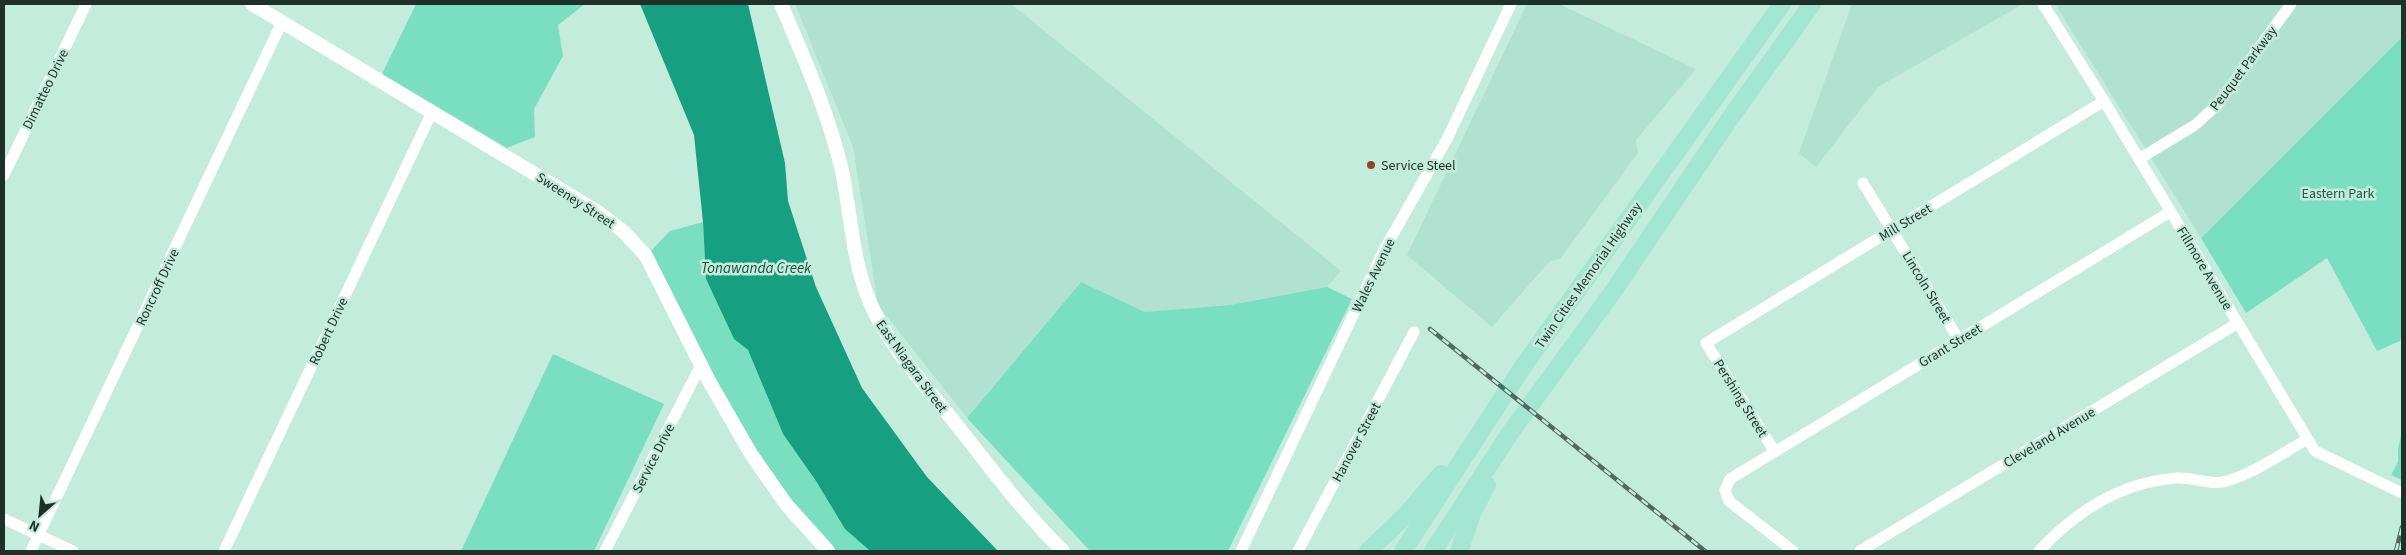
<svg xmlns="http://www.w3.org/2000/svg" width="2406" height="555" viewBox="0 0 2406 555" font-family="'Source Sans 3',sans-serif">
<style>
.built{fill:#b1e2d1}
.green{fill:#79dfc0}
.water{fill:#17a080}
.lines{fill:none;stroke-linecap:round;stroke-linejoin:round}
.minor{stroke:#fff;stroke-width:11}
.tertiary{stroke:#fff;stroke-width:14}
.primary{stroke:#a3e6d1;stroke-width:18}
.rail-casing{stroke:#516960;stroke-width:4.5}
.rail{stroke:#c3ecdd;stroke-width:2.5;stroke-dasharray:8;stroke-linecap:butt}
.poi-dot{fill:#8f4725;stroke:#c3ecdd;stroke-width:2}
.labels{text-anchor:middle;stroke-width:5;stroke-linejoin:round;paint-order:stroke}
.street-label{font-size:14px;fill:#1f302a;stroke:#c3ecdd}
.poi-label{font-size:14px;fill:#1f302a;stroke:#c3ecdd;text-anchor:start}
.park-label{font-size:14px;fill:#275849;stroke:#c3ecdd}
.water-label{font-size:15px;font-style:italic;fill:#1a4d3e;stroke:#c3ecdd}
</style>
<rect width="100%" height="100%" fill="#c3ecdd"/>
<path class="built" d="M795 4H1011L1341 271 1327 287 1230 305 1145 312 1081 282 967 418 878 305 853 147Z
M1527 4H1559L1696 69 1636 140 1638 153 1560 259 1550 261 1492 327 1407 255Z
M1852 4H2023L1878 87 1816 167 1799 153Z
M2055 4H2402V37L2201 238Z"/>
<path class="green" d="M416 4H585L558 25 563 56 534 109 535 137 507 148 382 74Z
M2402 37V335L2400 341 2377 351 2327 258 2246 313 2201 238Z
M703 222 706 279 734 339 748 350 783 434 816 481 845 529 870 551H828L786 504 646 256 670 231Z
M1081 282 1145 312 1230 305 1327 287 1352 299 1228 551H1090L967 418Z
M553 354 664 404 594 551H461Z
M2402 431V480L2391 475 2398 462V449Z"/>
<path class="water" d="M640 4H748L785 163 788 201 816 287 862 388 927 477 998 551H870L845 529 816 481 783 434 748 350 734 339 706 279 703 222 694 135Z"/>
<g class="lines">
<path class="minor" d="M2043 4 2104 101 2315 451 2402 493
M2139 159 2195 125 2217 105 2291 4
M4 175 86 4
M1863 183 1959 340
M1775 452 1706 343 2104 101
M4 519 73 551
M31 551 282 22
M224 551 432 112
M605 551 701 365
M1241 551 1384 250 1447 139 1511 4
M1298 551 1414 332
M1793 551 1729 501 1725 490 1730 479 2170 212
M1860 551 2238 323
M2039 551C2077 510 2121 482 2177 478 2193 477 2211 486 2227 481 2255 473 2282 453 2308 439"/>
<path class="tertiary" d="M252 4 598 212 624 232 646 256 709 381 751 454 786 504 828 551
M781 4C804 58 829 114 842 171 851 214 852 259 869 300 888 346 925 385 956 424 990 467 1023 512 1063 551"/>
<path class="primary" d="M1368 551 1405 516 1441 474
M1403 551 1522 368 1782 4
M1433 551 1510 433 1612 293 1733 114 1812 4
M1459 551 1473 511 1487 485"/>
<defs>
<path id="rail" d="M1430 329 1705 551
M2396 551 2402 527"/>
</defs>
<use href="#rail" class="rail-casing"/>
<use href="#rail" class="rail"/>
</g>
<circle class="poi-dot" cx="1371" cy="165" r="5"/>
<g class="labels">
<g class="street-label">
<text transform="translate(2243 68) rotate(-53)" y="5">Peuquet Parkway</text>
<text transform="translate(45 89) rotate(-64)" y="5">Dimatteo Drive</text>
<text transform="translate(576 200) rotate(33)" y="5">Sweeney Street</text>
<text transform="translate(1905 222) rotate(-31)" y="5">Mill Street</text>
<text transform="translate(2205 268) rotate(59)" y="5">Fillmore Avenue</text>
<text transform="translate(1373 275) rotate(-64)" y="5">Wales Avenue</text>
<text transform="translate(1588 275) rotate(-55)" y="5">Twin Cities Memorial Highway</text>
<text transform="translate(157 287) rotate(-65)" y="5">Roncroff Drive</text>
<text transform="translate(1927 287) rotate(59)" y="5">Lincoln Street</text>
<text transform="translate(328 331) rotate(-65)" y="5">Robert Drive</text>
<text transform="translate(1950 345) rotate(-31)" y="5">Grant Street</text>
<text transform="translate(912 366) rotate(54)" y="5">East Niagara Street</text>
<text transform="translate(1741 398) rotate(58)" y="5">Pershing Street</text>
<text transform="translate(2049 437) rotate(-31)" y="5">Cleveland Avenue</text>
<text transform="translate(1356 442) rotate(-62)" y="5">Hanover Street</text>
<text transform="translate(653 458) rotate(-63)" y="5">Service Drive</text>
</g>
<g class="poi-label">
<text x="1381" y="170">Service Steel</text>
</g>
<g class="park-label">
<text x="2338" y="198">Eastern Park</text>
</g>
<g class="water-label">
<text x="756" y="273">Tonawanda Creek</text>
</g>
</g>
<rect width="2406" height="555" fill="none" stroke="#1f302a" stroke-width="10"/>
<g transform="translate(40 515) rotate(207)" stroke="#c3ecdd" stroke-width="4" paint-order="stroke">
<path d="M0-4L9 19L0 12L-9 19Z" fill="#1f302a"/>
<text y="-8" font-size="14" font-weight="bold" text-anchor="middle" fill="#1f302a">N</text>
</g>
</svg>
